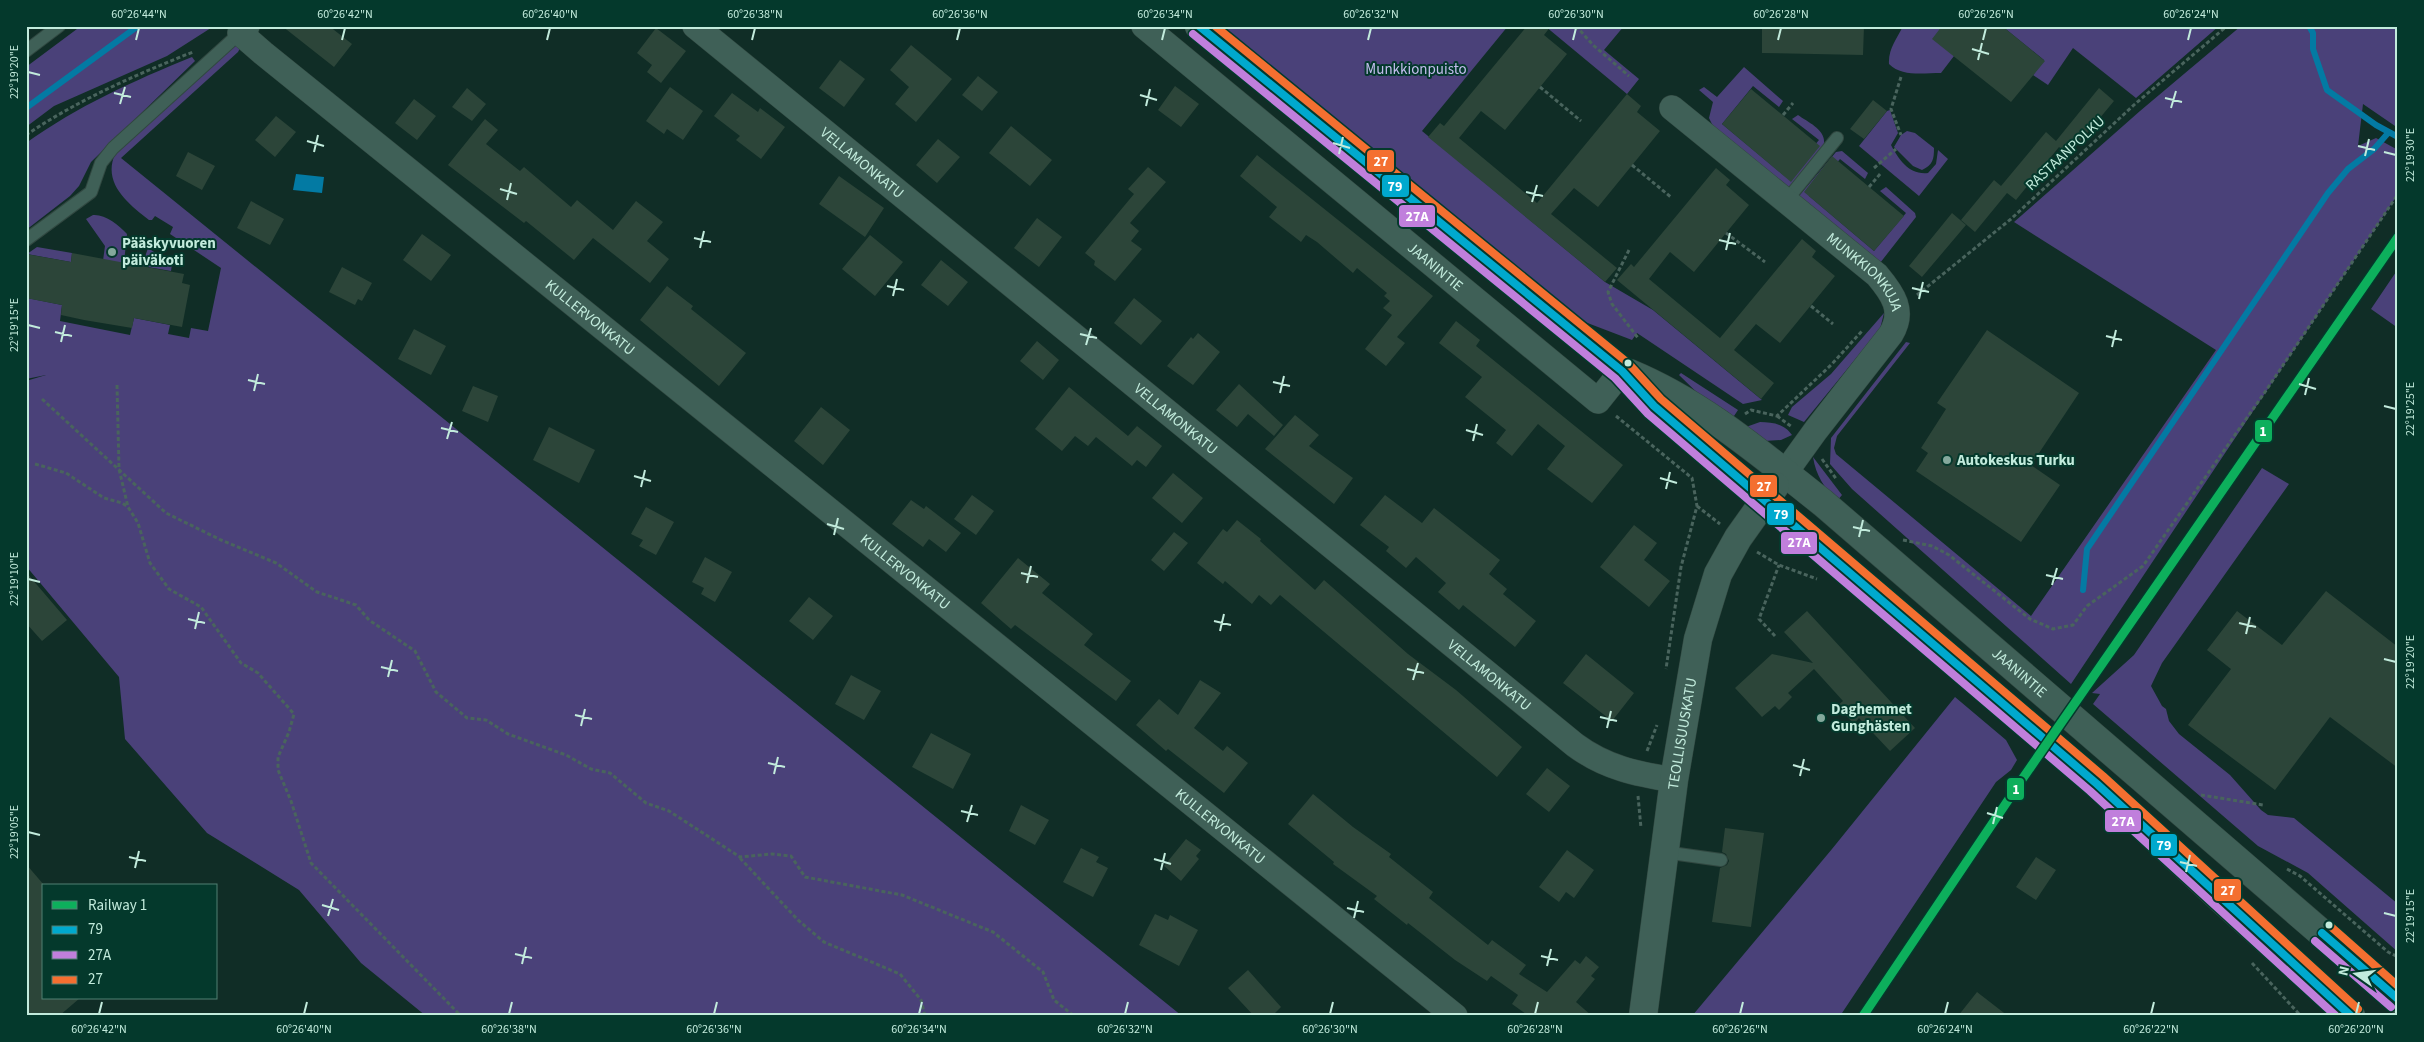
<svg xmlns="http://www.w3.org/2000/svg" width="2424" height="1042" viewBox="0 0 2424 1042" font-family="'Source Sans 3',sans-serif">
<style>
.green{fill:#4a4179}
.water{fill:#037aa3}
.lines{fill:none;stroke-linecap:round;stroke-linejoin:round}
.stream{stroke:#037aa3;stroke-width:6}
.building{fill:#2c4539}
.lane-casing{stroke:#314841;stroke-width:14}
.street-casing{stroke:#314841;stroke-width:26}
.secondary-casing{stroke:#314841;stroke-width:29}
.path{stroke:#49645d;stroke-width:3;stroke-dasharray:4 2.5;stroke-linecap:butt}
.lane{stroke:#3f6057;stroke-width:12}
.street{stroke:#3f6057;stroke-width:25}
.secondary{stroke:#3f6057;stroke-width:28}
.bus-1-casing{stroke:#04392c;stroke-width:11}
.bus-2-casing{stroke:#04392c;stroke-width:11}
.bus-3-casing{stroke:#04392c;stroke-width:11}
.bus-1{stroke:#00a9ce;stroke-width:8}
.bus-2{stroke:#c07fdc;stroke-width:8}
.bus-3{stroke:#f46f30;stroke-width:8}
.rail-1-casing{stroke:#04392c;stroke-width:12}
.rail-1{stroke:#0daf5c;stroke-width:9}
.ticks{fill:none;stroke:#c2ebdc;stroke-width:2}
.poi-dot{fill:#84a89c;stroke:#04392c;stroke-width:2}
.bus-dot{fill:#c2ebdc;stroke:#04392c;stroke-width:2}
.labels{text-anchor:middle;stroke-width:4;stroke-linejoin:round;paint-order:stroke}
.park-label{font-size:15px;fill:#c5beef;stroke:#04392c}
.street-label{font-size:15px;fill:#c2ebdc;stroke:#04392c}
.poi-label{font-size:15px;font-weight:bold;fill:#c2ebdc;stroke:#04392c;text-anchor:start}
.line-badge{stroke:#04392c;stroke-width:2}
.badge-label{font-size:14px;text-anchor:middle;font-weight:bold;fill:#fff}
.neatline{fill:none;stroke:#c2ebdc;stroke-width:2}
.ticks-label{font-size:12px;text-anchor:middle;fill:#c2ebdc}
</style>
<rect width="100%" height="100%" fill="#102d26"/>
<path class="green" d="M81 26H214L167 56 54 106 26 127V67Z
M1220 26H1508L1422 131 1605 282 1653 310 1762 400 1743 404 1637 333 1632 340 1577 319Z
M1545 26H1624L1604 50 1639 79 1627 94Z
M1903 26H1942L1954 56 1941 73C1923 73 1902 77 1889 64 1888 49 1897 39 1903 26Z
M2002 26H2219L2136 98 2073 48 2048 85 2033 75 2044 60Z
M2241 26H2398V128L2363 104 2358 146 2376 138 2398 150V194L2071 684 1852 489 1830 464 1831 438 1906 342 1910 343 1837 436 1834 448 1836 454 2031 616 2216 350 2014 222 2140 111Z
M235 44 241 46 238 52 121 158 1182 1016H426L361 963 299 890 207 833 125 739 119 677 26 566V381L46 375 26 379V303L27 298 62 305 60 321 130 335 134 318 170 325 168 334 189 338 191 328 208 331 221 268 170 234 173 227 155 216 152 220H149C129 204 102 184 115 154L218 55Z
M192 57 195 61 91 162 79 186 70 196 26 230V143C78 106 133 81 192 57Z
M1744 67 1783 101 1779 107 1753 86 1722 124 1787 178 1819 140 1792 119 1798 115C1809 123 1829 131 1823 147L1789 188 1714 128 1709 118 1713 102 1699 90 1704 87 1717 97Z
M1890 110 1898 133 1891 145C1899 160 1909 175 1928 173L1936 164 1938 150 1948 159 1919 196 1859 146 1887 111Z
M1907 131 1915 133 1934 148C1934 159 1933 165 1922 170L1913 166 1894 147 1901 135Z
M1842 151 1868 173 1865 179 1840 159 1809 196 1874 251 1906 213 1880 191 1886 187 1915 213 1916 217 1880 263 1799 196 1836 152Z
M93 215C105 214 119 225 127 234L123 272 102 268 105 246 86 219Z
M37 247 72 253 71 262 27 254Z
M148 248 172 264 171 271 142 266Z
M2398 269V328L2371 309Z
M1884 313 1880 329 1804 422 1788 415 1792 407 1831 374Z
M1681 373 1738 410 1730 422 1719 414 1679 375Z
M1760 422C1772 422 1785 424 1792 435L1781 440 1764 441 1746 427Z
M1813 457 1842 495 1837 501C1824 487 1816 476 1813 457Z
M2262 468 2289 484 2162 663 2151 686 2162 706 2166 709 2169 721 2179 734 2230 775 2261 810 2268 815 2294 818 2398 904V952L2308 873 2258 846 2093 704 2100 694 2092 693 2134 655Z
M1955 697 2006 740 2017 760 2011 770 1996 782 1840 1016H1692L1832 849Z"/>
<path class="water" d="M296 174 324 177 322 193 293 190Z"/>
<g class="lines">
<path class="stream" d="M2309 26 2313 33V49L2327 90 2376 125 2398 137
M26 108 138 26
M2083 590 2087 549 2328 193 2348 169 2374 149 2389 132"/>
</g>
<path class="building" d="M282 26H329L352 44 334 67Z
M1527 26H1551L1544 35 1567 54 1505 130 1481 111 1459 138 1537 203 1627 94 1641 106 1637 112 1660 131 1598 207 1574 188 1551 214 1617 268 1605 282 1428 137 1440 123 1444 126Z
M1762 26H1864L1863 55 1762 53Z
M1942 26H2002L2045 61 2011 102 1932 39Z
M656 28 686 51 661 83 647 72 652 65 637 53Z
M911 45 952 79 916 122 895 104 909 87 890 70Z
M840 60 865 79 844 107 819 88Z
M978 76 998 92 982 111 962 95Z
M1175 86 1199 104 1181 127 1158 110Z
M670 87 703 111 683 140 667 129 664 134 646 121Z
M467 88 486 104 472 121 452 107Z
M2099 88 2114 101 2069 155 2059 147 2016 200 2007 193 1975 232 1961 220 1994 180 2001 186 2046 132 2056 141Z
M1751 89 1820 146 1791 182 1722 124Z
M732 93 758 112 760 108 785 127 761 159 736 140 740 136 714 116Z
M414 99 436 116 417 140 395 123Z
M1873 100 1887 111 1864 139 1850 129Z
M276 116 296 132 275 157 255 140Z
M485 119 498 130 486 144 520 171 524 167 571 207 577 200 613 230 636 201 663 222 647 241 669 259 650 283 593 238 574 260 526 221 524 223 448 165Z
M1011 126 1052 160 1030 186 989 153Z
M938 139 960 157 937 183 916 165Z
M188 152 215 166 202 190 176 176Z
M1257 155 1433 296 1397 337 1405 343 1386 366 1365 349 1392 315 1383 308 1390 301 1384 296 1387 293 1357 268 1353 273 1317 242 1306 235 1301 242 1269 217 1277 207 1240 176Z
M1832 156 1904 216 1874 251 1804 192Z
M1148 167 1166 182 1130 223 1139 231 1131 241 1142 249 1115 281 1094 265 1095 261 1085 253 1134 194 1128 189Z
M1716 168 1730 180 1726 185 1749 205 1694 272 1670 252 1649 279 1720 338 1802 239 1816 251 1812 257 1835 276 1780 343 1756 324 1734 350 1774 383 1761 399 1617 280 1631 264 1634 267Z
M839 176 884 208 865 237 819 204Z
M251 201 284 219 270 245 237 228Z
M1952 213 1966 225 1922 277 1909 266Z
M1037 218 1062 237 1039 267 1014 248Z
M422 234 451 255 431 281 403 260Z
M870 235 903 262 875 296 842 269Z
M72 253 184 274 182 283 190 285 182 327 134 318 132 328 84 320 61 315 62 305 26 298V254L71 262Z
M941 260 968 282 948 306 921 285Z
M342 267 372 283 362 301 358 299 355 305 329 292Z
M667 286 693 306 691 309 746 353 719 386 640 320Z
M1134 298 1162 321 1141 345 1114 323Z
M1456 321 1480 340 1476 346 1623 465 1592 503 1547 469 1565 446 1538 424 1512 456 1496 443 1506 430 1465 397 1482 377 1439 343Z
M414 329 446 346 431 375 398 359Z
M1987 330 2079 393 2031 465 2060 485 2021 542 1916 471 1928 453 1921 448 1946 409 1937 403Z
M1198 333 1220 352 1193 385 1167 366 1191 337 1193 339Z
M1037 341 1059 360 1043 380 1020 361Z
M1239 384 1283 425 1274 436 1248 414 1237 427 1216 410Z
M473 386 498 396 488 422 462 411Z
M1069 387 1128 436 1137 426 1162 446 1146 467 1137 460 1132 466 1096 437 1088 446 1075 436 1062 451 1035 429Z
M821 407 850 430 823 465 794 441Z
M1295 415 1319 435 1309 446 1353 478 1334 504 1265 449Z
M549 427 595 450 579 483 533 460Z
M1173 473 1203 498 1182 523 1152 498Z
M972 495 994 511 976 535 954 519Z
M1385 495 1422 523 1434 508 1500 560 1489 574 1507 589 1503 594 1536 621 1515 647 1463 605 1459 610 1438 592 1446 583 1416 557 1406 568 1386 551 1389 547 1360 525Z
M911 500 924 509 926 506 961 533 946 552 929 539 923 547 892 524Z
M646 507 674 522 656 555 639 546 643 540 631 534Z
M1237 520 1261 539 1260 541 1315 590 1324 580 1408 654 1456 690 1522 747 1497 777 1280 595 1271 605 1259 595 1252 604 1225 581 1223 584 1197 563 1223 529 1227 532Z
M1634 525 1657 543 1644 560 1670 581 1649 607 1600 567Z
M1174 532 1188 543 1164 571 1151 560Z
M705 557 732 572 715 602 701 594 704 588 692 582Z
M1018 558 1050 584 1042 593 1093 634 1084 645 1131 681 1116 701 1015 625 1011 629 981 603Z
M26 572 67 620 42 641 26 623Z
M2326 591 2398 647V768L2330 717 2275 790 2188 725 2231 669 2207 650 2237 611 2282 645Z
M809 597 833 616 813 640 789 621Z
M1807 611 1915 728 1890 751 1859 718 1854 724 1837 706 1843 701 1814 669 1788 693 1792 697 1779 710 1775 706 1762 717 1735 688 1772 654 1813 663 1784 632Z
M1586 654 1634 693 1612 721 1563 683Z
M851 675 881 691 864 720 835 704Z
M1200 680 1221 693 1194 728 1223 751 1227 746 1248 763 1224 793 1168 749 1166 751 1136 725 1159 699 1178 715Z
M931 733 971 754 953 789 912 767Z
M1547 768 1570 786 1549 812 1526 794Z
M1313 794 1353 827 1391 854 1389 857 1433 892 1429 898 1488 945 1492 940 1526 965 1519 974 1547 992 1575 960 1580 964 1586 956 1599 967 1591 976 1595 979 1576 1002 1592 1016H1529L1512 1004 1518 995 1491 976 1487 981 1455 960 1408 923 1407 925 1374 899 1377 896 1333 864 1334 862 1288 824Z
M1021 805 1049 820 1035 845 1009 831Z
M1725 828 1764 833 1751 927 1712 922 1720 868 1727 865 1729 861 1726 854 1722 852Z
M1186 839 1201 850 1196 856 1199 859 1181 881 1164 866Z
M1081 848 1099 857 1096 862 1108 868 1093 897 1063 882Z
M1567 850 1594 870 1574 898 1566 892 1559 902 1539 887Z
M2036 857 2056 870 2036 900 2016 887Z
M26 864 44 885V998H80L59 1016H26Z
M1155 914 1168 920 1170 915 1198 930 1179 966 1139 945Z
M1248 970 1281 1007 1272 1016H1254L1228 988Z
M1977 992 2008 1016H1958Z"/>
<g class="lines">
<defs>
<path id="lane" d="M26 51 59 26
M1786 201 1837 138
M26 240 91 192 101 163 113 148 240 33
M1664 852 1721 860"/>
<g id="street">
<path id="s1" d="M247 26 240 33 263 53 1455 1016"/>
<path id="s2" d="M695 26 1575 745C1606 768 1637 774 1674 780"/>
<path id="s3" d="M1144 26 1598 401 1622 371"/>
<path id="s4" d="M1672 108 1877 275C1893 294 1905 311 1891 334L1816 430 1785 473"/>
</g>
<g id="secondary">
<path d="M1199 26 1622 371 1654 406 2097 784 2222 900 2351 1016"/>
<path id="s5" d="M1629 373C1702 403 1762 455 1823 503L2398 999"/>
<path id="s6" d="M1643 1016 1674 780 1698 639 1718 574 1738 538 1775 486"/>
</g>
</defs>
<use href="#lane" class="lane-casing"/>
<use href="#street" class="street-casing"/>
<use href="#secondary" class="secondary-casing"/>
<path class="path" d="M1576 26 1593 45 1629 76
M1901 77 1891 109 1901 135
M1540 87 1581 121
M1783 115 1793 103
M26 135C78 100 135 75 193 52
M1632 165 1672 198
M1874 168 1896 149
M1869 187 1881 173
M1726 233 1765 262
M1629 250 1608 292 1612 304 1638 338
M1917 295 2011 219 2135 104 2227 26
M1811 306 1833 324
M117 385 119 469 128 507 138 523 150 563 169 589 201 607 241 663 258 673 294 714 289 732 278 757V770L291 801 311 863 461 1016
M42 399 166 513 221 540 276 563 317 592 356 605 369 620 415 651 436 692 467 718 486 720 508 734 566 755 591 769 610 773 646 803 669 811 740 857 772 854 791 856 805 877 902 895 993 932 1043 972 1054 1000 1074 1016
M1745 414 1751 410 1777 416 1832 364 1862 331
M1616 416 1692 478 1697 506 1681 567 1666 669
M1777 416 1792 427
M1822 459 1837 480
M35 464 66 473 104 498 122 503 128 507
M1697 506 1720 524
M1903 540 1932 546 1949 555 2030 619 2053 629 2073 625 2087 606 2143 566 2265 392 2398 194
M1757 552 1779 565 1817 579
M1775 636 1759 619 1779 565
M1647 751 1657 725
M2201 795 2263 805
M1638 796 1641 828
M740 858 798 920 824 942 900 974 921 1000 925 1016
M2287 869 2300 876 2388 952 2398 957
M2252 963 2301 1016"/>
<use href="#lane" class="lane"/>
<use href="#street" class="street"/>
<use href="#secondary" class="secondary"/>
<defs>
<path id="bus-1" d="M1199 26 1622 371 1654 406 2097 784 2351 1016
M2322 933 2398 999"/>
<path id="bus-2" d="M1193 34 1615 378 1648 414 2090 791 2336 1016
M2315 941 2391 1007"/>
<path id="bus-3" d="M1215 26 1628 363 1661 399 2103 776 2358 1009
M2329 925 2398 986"/>
</defs>
<use href="#bus-1" class="bus-1-casing"/>
<use href="#bus-2" class="bus-2-casing"/>
<use href="#bus-3" class="bus-3-casing"/>
<use href="#bus-1" class="bus-1"/>
<use href="#bus-2" class="bus-2"/>
<use href="#bus-3" class="bus-3"/>
<defs>
<path id="rail-1" d="M1863 1016 2023 778 2398 237"/>
</defs>
<use href="#rail-1" class="rail-1-casing"/>
<use href="#rail-1" class="rail-1"/>
</g>
<path class="ticks" d="M136 40 139 28M342 40 345 28M547 40 550 28M752 40 755 28M957 40 960 28M1162 40 1165 28M1368 40 1371 28M1573 40 1576 28M1778 40 1781 28M1983 40 1986 28M2188 40 2191 28M1972 49 1989 54M1978 60 1982 43M28 72 40 75M114 93 131 97M1140 95 1157 100M2165 98 2182 102M120 104 125 87M1146 106 1150 89M2171 108 2176 91M307 141 324 146M1333 143 1350 148M2358 146 2375 150M314 152 318 135M2384 152 2396 155M1339 154 1343 137M2365 156 2369 139M500 189 517 194M1526 192 1543 196M507 200 511 183M1532 202 1537 185M694 238 711 242M1719 240 1736 244M700 248 704 231M1726 250 1730 233M887 286 904 290M1912 288 1929 292M893 296 897 279M1919 299 1923 282M28 325 40 328M55 332 72 336M1080 334 1097 338M2106 336 2122 340M61 342 65 325M1086 345 1091 328M2112 347 2116 330M248 380 265 384M1273 382 1290 386M2299 384 2316 389M254 391 258 374M1280 393 1284 376M2305 395 2309 378M2384 406 2396 409M441 428 458 432M1466 430 1483 435M447 439 452 422M1473 441 1477 424M634 476 651 481M1660 478 1677 483M641 487 645 470M1666 489 1670 472M827 524 844 529M1853 527 1870 531M834 535 838 518M1859 537 1863 520M1021 573 1038 577M2046 575 2063 579M28 579 40 582M1027 583 1031 566M2052 585 2057 568M188 619 205 623M1214 621 1231 625M2239 623 2256 627M195 629 199 612M1220 631 1224 614M2246 634 2250 617M2384 659 2396 662M381 667 398 671M1407 669 1424 673M388 677 392 660M1413 680 1418 663M575 715 592 719M1600 717 1617 721M581 726 585 709M1607 728 1611 711M768 763 785 767M1793 765 1810 770M774 774 778 757M1800 776 1804 759M961 811 978 815M1987 813 2003 818M967 822 972 805M1993 824 1997 807M28 832 40 835M129 857 146 861M1154 859 1171 864M2180 862 2197 866M135 868 139 851M1161 870 1165 853M2186 872 2190 855M322 905 339 910M1347 908 1364 912M2384 913 2396 916M328 916 333 899M1354 918 1358 901M515 954 532 958M1541 956 1558 960M522 964 526 947M1547 966 1551 949M99 1014 102 1002M304 1014 307 1002M509 1014 512 1002M714 1014 717 1002M919 1014 922 1002M1125 1014 1128 1002M1330 1014 1333 1002M1535 1014 1538 1002M1740 1014 1743 1002M1945 1014 1948 1002M2151 1014 2154 1002M2356 1014 2359 1002"/>
<g class="poi-dot">
<circle cx="112" cy="252" r="5"/>
<circle cx="1947" cy="460" r="5"/>
<circle cx="1821" cy="718" r="5"/>
</g>
<g class="bus-dot">
<circle cx="1628" cy="363" r="4.5"/>
<circle cx="2329" cy="925" r="4.5"/>
</g>
<g class="labels">
<g class="park-label">
<text x="1416" y="74">Munkkionpuisto</text>
</g>
<g class="street-label">
<text transform="translate(2065 153) rotate(-43)" y="5">RASTAANPOLKU</text>
<text dy="5" stroke="none"><textPath href="#s2" startOffset="216">VELLAMONKATU</textPath></text>
<text dy="5" stroke="none"><textPath href="#s3" startOffset="378">JAANINTIE</textPath></text>
<text dy="5" stroke="none"><textPath href="#s4" startOffset="254">MUNKKIONKUJA</textPath></text>
<text dy="5" stroke="none"><textPath href="#s1" startOffset="461">KULLERVONKATU</textPath></text>
<text dy="5" stroke="none"><textPath href="#s2" startOffset="621">VELLAMONKATU</textPath></text>
<text dy="5" stroke="none"><textPath href="#s1" startOffset="866">KULLERVONKATU</textPath></text>
<text dy="5" stroke="none"><textPath href="#s5" startOffset="494">JAANINTIE</textPath></text>
<text dy="5" stroke="none"><textPath href="#s2" startOffset="1026">VELLAMONKATU</textPath></text>
<text dy="5" stroke="none"><textPath href="#s6" startOffset="285">TEOLLISUUSKATU</textPath></text>
<text dy="5" stroke="none"><textPath href="#s1" startOffset="1271">KULLERVONKATU</textPath></text>
</g>
<g class="poi-label">
<text x="122" y="248">Pääskyvuoren<tspan x="122" dy="17">päiväkoti</tspan></text>
<text x="1957" y="465">Autokeskus Turku</text>
<text x="1831" y="714">Daghemmet<tspan x="1831" dy="17">Gunghästen</tspan></text>
</g>
</g>
<g class="line-badge">
<rect x="1366" y="149" width="29" height="24" rx="5" fill="#f46f30"/>
<rect x="1381" y="174" width="29" height="24" rx="5" fill="#00a9ce"/>
<rect x="1398" y="204" width="38" height="24" rx="5" fill="#c07fdc"/>
<rect x="2254" y="419" width="19" height="24" rx="5" fill="#0daf5c"/>
<rect x="1749" y="474" width="29" height="24" rx="5" fill="#f46f30"/>
<rect x="1766" y="502" width="29" height="24" rx="5" fill="#00a9ce"/>
<rect x="1780" y="531" width="38" height="24" rx="5" fill="#c07fdc"/>
<rect x="2006" y="777" width="19" height="24" rx="5" fill="#0daf5c"/>
<rect x="2104" y="809" width="38" height="24" rx="5" fill="#c07fdc"/>
<rect x="2150" y="833" width="28" height="24" rx="5" fill="#00a9ce"/>
<rect x="2213" y="878" width="29" height="24" rx="5" fill="#f46f30"/>
</g>
<g class="badge-label">
<text x="1381" y="166">27</text>
<text x="1395" y="191">79</text>
<text x="1417" y="221">27A</text>
<text x="2263" y="436">1</text>
<text x="1764" y="491">27</text>
<text x="1781" y="519">79</text>
<text x="1799" y="547">27A</text>
<text x="2016" y="794">1</text>
<text x="2123" y="826">27A</text>
<text x="2164" y="850">79</text>
<text x="2228" y="895">27</text>
</g>
<rect width="2424" height="1042" fill="none" stroke="#04392c" stroke-width="55"/>
<rect x="42" y="884" width="175" height="115" fill="#04392c" stroke="#508072"/>
<rect x="52" y="901" width="25" height="8" fill="#0daf5c" stroke="#508072"/>
<text x="88" y="910" font-size="15" fill="#c2ebdc">Railway 1</text>
<rect x="52" y="926" width="25" height="8" fill="#00a9ce" stroke="#508072"/>
<text x="88" y="934" font-size="15" fill="#c2ebdc">79</text>
<rect x="52" y="951" width="25" height="8" fill="#c07fdc" stroke="#508072"/>
<text x="88" y="960" font-size="15" fill="#c2ebdc">27A</text>
<rect x="52" y="976" width="25" height="8" fill="#f46f30" stroke="#508072"/>
<text x="88" y="984" font-size="15" fill="#c2ebdc">27</text>
<g transform="translate(2356 974) rotate(284)" stroke="#04392c" stroke-width="4" paint-order="stroke">
<path d="M0-4L9 19L0 12L-9 19Z" fill="#c2ebdc"/>
<text y="-8" font-size="14" font-weight="bold" text-anchor="middle" fill="#c2ebdc">N</text>
</g>
<rect x="28" y="28" width="2368" height="986" class="neatline"/>
<g class="ticks-label">
<text x="139" y="18">60°26'44"N</text>
<text x="345" y="18">60°26'42"N</text>
<text x="550" y="18">60°26'40"N</text>
<text x="755" y="18">60°26'38"N</text>
<text x="960" y="18">60°26'36"N</text>
<text x="1165" y="18">60°26'34"N</text>
<text x="1371" y="18">60°26'32"N</text>
<text x="1576" y="18">60°26'30"N</text>
<text x="1781" y="18">60°26'28"N</text>
<text x="1986" y="18">60°26'26"N</text>
<text x="2191" y="18">60°26'24"N</text>
<text transform="translate(14 72) rotate(-90)" y="4">22°19'20"E</text>
<text transform="translate(2410 155) rotate(-90)" y="4">22°19'30"E</text>
<text transform="translate(14 325) rotate(-90)" y="4">22°19'15"E</text>
<text transform="translate(2410 409) rotate(-90)" y="4">22°19'25"E</text>
<text transform="translate(14 579) rotate(-90)" y="4">22°19'10"E</text>
<text transform="translate(2410 662) rotate(-90)" y="4">22°19'20"E</text>
<text transform="translate(14 832) rotate(-90)" y="4">22°19'05"E</text>
<text transform="translate(2410 916) rotate(-90)" y="4">22°19'15"E</text>
<text x="99" y="1033">60°26'42"N</text>
<text x="304" y="1033">60°26'40"N</text>
<text x="509" y="1033">60°26'38"N</text>
<text x="714" y="1033">60°26'36"N</text>
<text x="919" y="1033">60°26'34"N</text>
<text x="1125" y="1033">60°26'32"N</text>
<text x="1330" y="1033">60°26'30"N</text>
<text x="1535" y="1033">60°26'28"N</text>
<text x="1740" y="1033">60°26'26"N</text>
<text x="1945" y="1033">60°26'24"N</text>
<text x="2151" y="1033">60°26'22"N</text>
<text x="2356" y="1033">60°26'20"N</text>
</g>
</svg>
